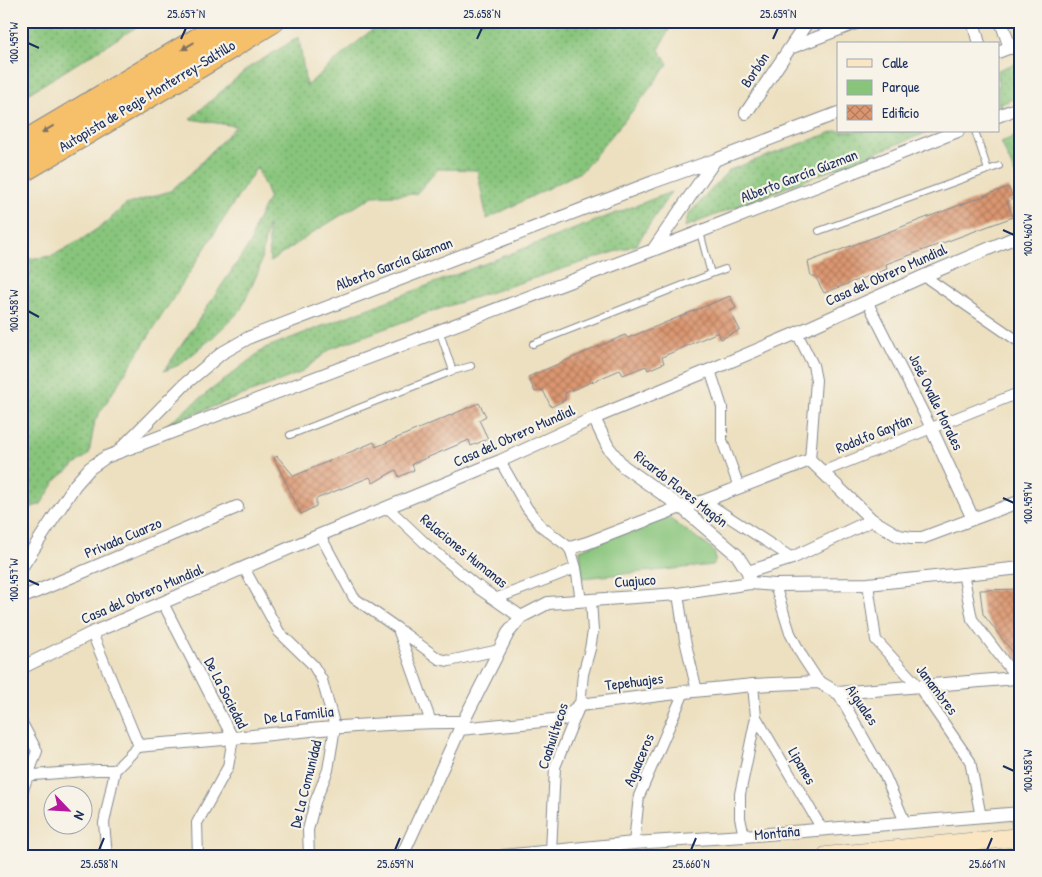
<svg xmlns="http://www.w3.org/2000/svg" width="1042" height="877" viewBox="0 0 1042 877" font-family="'Patrick Hand',sans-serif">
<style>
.grass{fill:url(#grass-dots);stroke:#527a6c}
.green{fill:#88c57b;stroke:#527a6c}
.building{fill:url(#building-cross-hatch)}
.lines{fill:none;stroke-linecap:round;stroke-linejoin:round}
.service-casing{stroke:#84888f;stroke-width:8}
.pedestrian-casing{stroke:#84888f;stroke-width:12}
.minor-casing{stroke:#84888f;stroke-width:14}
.secondary-casing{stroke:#84888f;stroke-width:19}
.motorway-casing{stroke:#84888f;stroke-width:26}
.service{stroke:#fff;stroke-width:6}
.pedestrian{stroke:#fff;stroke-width:10}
.minor{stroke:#fff;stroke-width:12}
.secondary{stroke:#fbe6c4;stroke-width:18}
.motorway{stroke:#f6c06b;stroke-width:24}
.oneway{fill:#7e7064}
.ticks{fill:none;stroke:#1b2f5e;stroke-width:2}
.labels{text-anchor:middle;stroke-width:4.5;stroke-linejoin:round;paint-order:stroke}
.street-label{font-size:15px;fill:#1b2f5e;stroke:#f7f3e8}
.neatline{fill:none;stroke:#1b2f5e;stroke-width:2}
.ticks-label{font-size:12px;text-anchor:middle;fill:#1b2f5e}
</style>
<defs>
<pattern id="grass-dots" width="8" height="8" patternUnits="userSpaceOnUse" patternTransform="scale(1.25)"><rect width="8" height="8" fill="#88c57b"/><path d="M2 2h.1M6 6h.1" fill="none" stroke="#6ea068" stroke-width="1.8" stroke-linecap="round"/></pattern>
<pattern id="building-cross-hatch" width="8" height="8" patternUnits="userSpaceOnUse" patternTransform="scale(1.25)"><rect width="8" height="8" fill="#db9670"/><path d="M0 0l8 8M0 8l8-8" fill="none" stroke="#b17b5f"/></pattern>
</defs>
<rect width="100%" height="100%" fill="#f7f3e8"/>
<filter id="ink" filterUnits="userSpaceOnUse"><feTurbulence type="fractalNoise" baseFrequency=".02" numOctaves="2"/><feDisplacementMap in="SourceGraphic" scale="10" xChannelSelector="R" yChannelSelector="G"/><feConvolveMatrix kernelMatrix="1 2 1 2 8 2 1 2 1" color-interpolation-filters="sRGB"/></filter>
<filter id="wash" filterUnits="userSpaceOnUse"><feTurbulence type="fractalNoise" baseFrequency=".0096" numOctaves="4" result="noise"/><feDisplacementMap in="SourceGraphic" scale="20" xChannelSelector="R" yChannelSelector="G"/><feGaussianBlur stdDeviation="1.12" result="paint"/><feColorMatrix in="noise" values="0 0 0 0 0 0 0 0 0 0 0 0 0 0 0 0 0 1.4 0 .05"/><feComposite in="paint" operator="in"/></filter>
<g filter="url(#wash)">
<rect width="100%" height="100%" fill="#ede0c0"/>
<path class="grass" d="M21 21H146L21 98Z
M382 21H673L659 50 668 64 634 109 582 171 487 219 477 170 438 169 416 194 373 196 317 230 270 262 268 225 259 270 240 311 212 338 181 364 164 371 251 242 255 225 269 197 257 167 95 420 89 454 57 479 41 504 21 511V294L31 270 27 259 52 256 79 241 106 223 125 205 170 191 191 173 236 126 190 119 248 68 299 37 306 86Z
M1021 61V96L998 105V70Z
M838 130V131H931L685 227 688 215 729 170Z
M1021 134V188L1001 142Z
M671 192 636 245 427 313 332 348 300 373 166 425 265 348Z"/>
<path class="green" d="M666 516 711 548C716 555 717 558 713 565L582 578 580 550Z"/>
<g id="blocks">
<path class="building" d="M1008 187 1014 198 1007 202 1013 217 886 264 887 269 824 293 815 276H811L808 262Z
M730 296 736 308 730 311 740 330 721 339 718 332 662 357 664 363 648 370 646 366 623 375 620 370 565 393V400L551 407 543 390 535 392 528 377 625 335 628 338Z
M479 403 486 416 479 420 488 439 471 446 469 440 412 464 414 470 399 477 396 470 373 483 370 477 316 499V506L301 514 274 458 277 456 294 476 374 442 376 447Z
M1021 589V663L983 614 980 590Z"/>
</g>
</g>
<g filter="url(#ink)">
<use href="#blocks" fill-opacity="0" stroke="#84888f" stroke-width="1"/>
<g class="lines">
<defs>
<path id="service" d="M975 131 988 170
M819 231 999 166
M711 274 725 269
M533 344 711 274 700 232
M453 371 471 366
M290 435 453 371 439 330"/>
<path id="pedestrian" d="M924 276 1021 343
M867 301 931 428
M797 333 813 365 816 380 810 460
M710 370 722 407V440L739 487
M500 461 527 508 541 526 570 548 576 568 581 601
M822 472 1021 392
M704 501 792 558
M388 508 425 543 478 587
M320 535 354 598 397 628 439 659 449 661 499 650
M244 568 279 632 313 665 322 680 335 727 328 770 315 802 308 830 309 856
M963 573 972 619 1021 684
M868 584 876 640 919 687 970 761 981 817
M775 585 790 633 802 656 819 682
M678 594 685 640 697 691
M495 599 576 568
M163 603 212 699 233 738 228 767 197 823 198 856
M398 629 431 722
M92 633 139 746 115 770 104 823 107 856
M838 693 857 726 885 776 905 822
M756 717 822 829
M21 721 37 751 21 795
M21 776 97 770H115
M744 836 740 818V794L756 717 753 685
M634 843 639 796 684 692
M551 852 555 767 580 705 583 674 590 649 593 631 591 600"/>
<path id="minor" d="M973 21 979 44
M1001 21 1010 48
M790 48 861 21
M998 52 1021 43
M746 113 808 21
M998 116 1021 107
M653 250 715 160
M594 418 608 447 623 466 681 507 737 555 748 572 750 583
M931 428 973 519
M120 450 185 384 222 353 250 337 653 182 715 160 838 113
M570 548 587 543 681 507 704 501 810 460 872 520 899 536 911 538H922L1021 501
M21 568 75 485 90 468 106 457 653 250 958 131
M748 572 792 558 872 520
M478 587 521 617
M21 598 237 507
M21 668 92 633 320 535 500 461 594 418 710 370 797 333 924 276 1021 235
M460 729 563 719 580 705 684 692 753 685 819 682 838 693 1016 678
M139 746C170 743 202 741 234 738 310 730 386 721 463 722
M1017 813 1019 837
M402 856 463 722 508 633 521 617 548 603 678 594 750 583 775 585 868 584 1021 568
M503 856 634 843 744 836 1021 813"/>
<path id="secondary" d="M826 856 1021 837"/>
<path id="motorway" d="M21 145 230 21
M21 171 212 58 272 21"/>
</defs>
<use href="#service" class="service-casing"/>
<use href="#pedestrian" class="pedestrian-casing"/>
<use href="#minor" class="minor-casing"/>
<use href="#secondary" class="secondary-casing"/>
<use href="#motorway" class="motorway-casing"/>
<use href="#service" class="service"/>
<use href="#pedestrian" class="pedestrian"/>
<use href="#minor" class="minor"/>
<use href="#secondary" class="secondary"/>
<use href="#motorway" class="motorway"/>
</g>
<defs><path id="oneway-solid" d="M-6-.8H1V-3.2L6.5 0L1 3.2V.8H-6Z" transform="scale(1.25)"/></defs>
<g class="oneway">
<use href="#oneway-solid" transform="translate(188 46) rotate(149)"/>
<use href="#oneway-solid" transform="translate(48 129) rotate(149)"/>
</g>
</g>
<path class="ticks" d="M181 39 186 28M477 39 482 28M773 39 778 28M28 43 39 48M1003 230 1014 235M28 311 39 317M1003 498 1014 503M28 580 39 585M1003 766 1014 771M99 850 104 838M395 850 400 838M691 850 696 838M987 850 992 838"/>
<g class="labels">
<g class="street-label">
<text transform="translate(755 70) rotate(-56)" y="5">Borbón</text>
<text transform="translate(147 96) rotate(-31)" y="5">Autopista de Peaje Monterrey-Saltillo</text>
<text transform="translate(799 176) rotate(-21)" y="5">Alberto García Gúzman</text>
<text transform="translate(394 264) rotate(-21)" y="5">Alberto García Gúzman</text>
<text transform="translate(886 275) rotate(-24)" y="5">Casa del Obrero Mundial</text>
<text transform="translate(936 402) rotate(64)" y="5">José Ovalle Morales</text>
<text transform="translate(874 434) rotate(-22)" y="5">Rodolfo Gaytán</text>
<text transform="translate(514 436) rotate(-24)" y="5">Casa del Obrero Mundial</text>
<text transform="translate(681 489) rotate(38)" y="5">Ricardo Flores Magón</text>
<text transform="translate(123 538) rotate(-23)" y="5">Privada Cuarzo</text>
<text transform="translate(464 551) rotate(39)" y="5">Relaciones Humanas</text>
<text transform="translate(635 581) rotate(-4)" y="5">Cuajuco</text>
<text transform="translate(142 594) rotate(-23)" y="5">Casa del Obrero Mundial</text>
<text transform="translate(634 682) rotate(-7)" y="5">Tepehuajes</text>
<text transform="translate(937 690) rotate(53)" y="5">Janambres</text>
<text transform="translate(226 693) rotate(63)" y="5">De La Sociedad</text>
<text transform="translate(862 705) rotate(56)" y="5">Aiguales</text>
<text transform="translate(299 715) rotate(-6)" y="5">De La Familia</text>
<text transform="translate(553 736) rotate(-72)" y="5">Coahuiltecos</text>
<text transform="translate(639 760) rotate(-67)" y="5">Aguaceros</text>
<text transform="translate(802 766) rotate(60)" y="5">Lipanes</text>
<text transform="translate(306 784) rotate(-76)" y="5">De La Comunidad</text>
<text transform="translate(777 833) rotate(-5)" y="5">Montaña</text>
</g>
</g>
<rect width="1042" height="877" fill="none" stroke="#f7f3e8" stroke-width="55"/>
<rect x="837" y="42" width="162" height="90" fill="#f7f3e8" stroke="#9fa5b1"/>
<rect x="847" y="59" width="25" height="8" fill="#fbe6c4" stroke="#9fa5b1"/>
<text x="882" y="68" font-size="15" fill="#1b2f5e">Calle</text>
<rect x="847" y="80" width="25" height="15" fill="#88c57b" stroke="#9fa5b1"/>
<text x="882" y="92" font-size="15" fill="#1b2f5e">Parque</text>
<rect x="847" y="105" width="25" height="15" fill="url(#building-cross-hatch)" stroke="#9fa5b1"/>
<text x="882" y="118" font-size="15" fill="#1b2f5e">Edificio</text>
<g transform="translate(68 810) rotate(115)"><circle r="24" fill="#f7f3e8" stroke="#9fa5b1"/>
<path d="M0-4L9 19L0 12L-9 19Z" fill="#b5179e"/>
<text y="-8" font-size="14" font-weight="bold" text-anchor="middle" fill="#1b2f5e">N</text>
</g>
<rect x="28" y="28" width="986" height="822" class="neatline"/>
<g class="ticks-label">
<text x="186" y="18">25.657°N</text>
<text x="482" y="18">25.658°N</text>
<text x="778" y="18">25.659°N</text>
<text transform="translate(14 43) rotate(-90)" y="4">100.459°W</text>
<text transform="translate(1028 235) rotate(-90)" y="4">100.460°W</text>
<text transform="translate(14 311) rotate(-90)" y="4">100.458°W</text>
<text transform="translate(1028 503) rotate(-90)" y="4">100.459°W</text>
<text transform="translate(14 580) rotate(-90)" y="4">100.457°W</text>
<text transform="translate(1028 771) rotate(-90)" y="4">100.458°W</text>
<text x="99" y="868">25.658°N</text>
<text x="395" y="868">25.659°N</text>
<text x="691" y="868">25.660°N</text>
<text x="987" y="868">25.661°N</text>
</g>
</svg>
